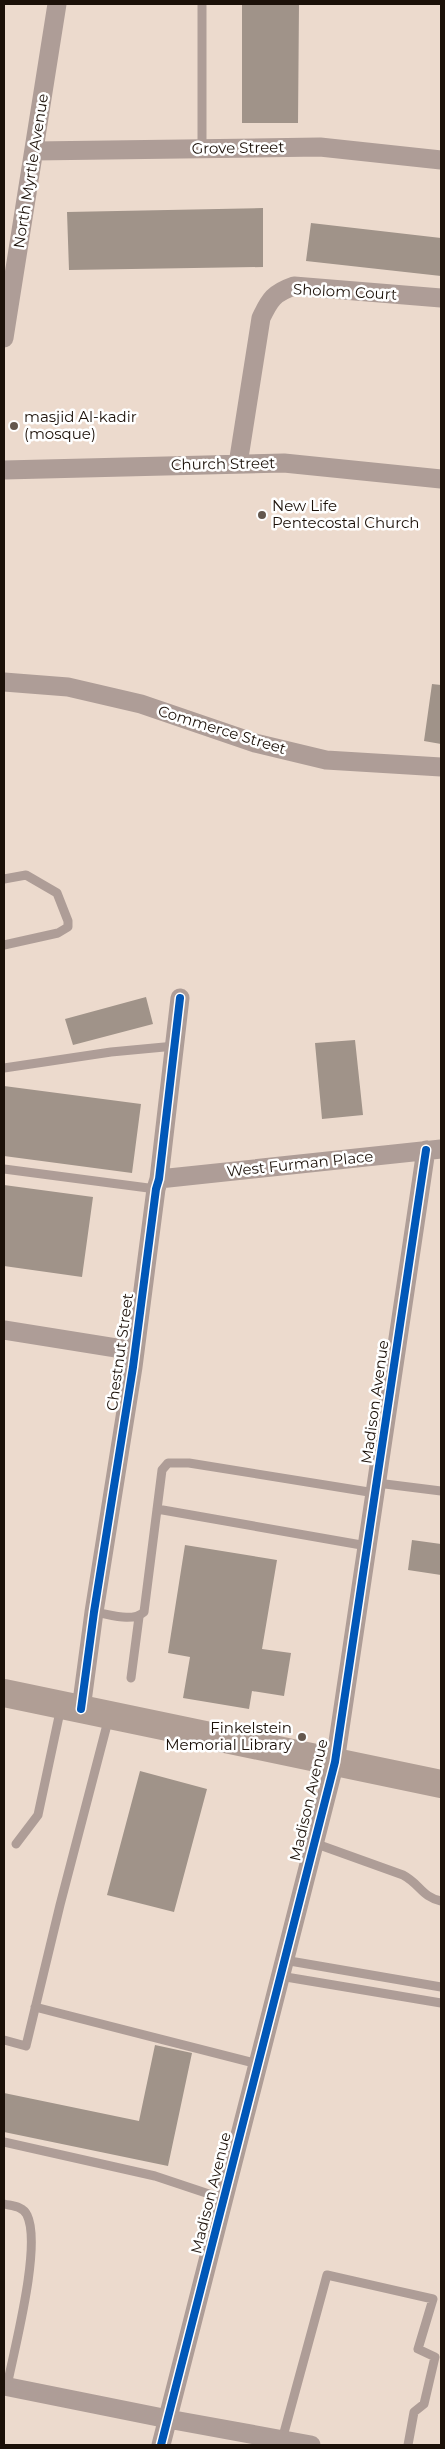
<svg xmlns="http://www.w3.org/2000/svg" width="445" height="2449" viewBox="0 0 445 2449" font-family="Montserrat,sans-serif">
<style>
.building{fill:#a09389}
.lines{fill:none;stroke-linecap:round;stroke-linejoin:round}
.lane{stroke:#ae9d97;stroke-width:9}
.street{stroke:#ae9d97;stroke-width:19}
.primary{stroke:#b09e95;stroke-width:28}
.cycleway-casing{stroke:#fff;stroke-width:11}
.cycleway{stroke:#0057b8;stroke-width:8}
.poi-dot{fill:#64574d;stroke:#fff;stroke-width:2}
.labels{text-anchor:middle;stroke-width:5;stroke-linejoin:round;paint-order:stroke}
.street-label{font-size:15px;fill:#1b1008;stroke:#fff}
.poi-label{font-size:15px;fill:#1b1008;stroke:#fff;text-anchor:start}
</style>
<rect width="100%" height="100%" fill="#ecdacd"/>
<path class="building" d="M242 4H299L298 123H242Z
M263 208V267L69 270 67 212Z
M311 223 441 238V276L306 261Z
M432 684 441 685V744L424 741Z
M146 997 153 1024 73 1045 65 1019Z
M355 1040 363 1115 322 1119 315 1043Z
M4 1086 141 1104 132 1173 4 1156Z
M4 1185 93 1197 82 1277 4 1266Z
M412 1540 441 1544V1575L408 1570Z
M185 1545 277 1560 262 1649 291 1653 284 1696 252 1691 249 1709 183 1698 190 1657 168 1653Z
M140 1771 207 1789 174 1912 107 1895Z
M155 2045 192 2053 168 2166 4 2132V2093L139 2121Z"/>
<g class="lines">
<path class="lane" d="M202 148V4
M4 879 26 875 57 893 68 921V927L58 933 4 945
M4 1068 111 1052 175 1046
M4 1169 156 1189
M377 1483 441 1491
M157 1509 367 1546
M94 1612C109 1614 132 1623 144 1612L162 1470 168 1463H189L375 1493
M131 1678 139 1617
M314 1843 403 1875C420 1884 422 1897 441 1901
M16 1844 38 1815 61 1707
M284 1960 441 1987
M280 1976 441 2003
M35 2007 258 2064
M4 2040 26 2046 60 1905 109 1717
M4 2142 155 2176 224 2199
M4 2204C12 2206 23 2206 27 2215 42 2245 14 2350 7 2386
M282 2440 327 2275 433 2299 418 2349 435 2357 424 2404 414 2412 408 2445"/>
<path class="street" d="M34 151 320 147 441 160
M4 338 57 4
M238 464 261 318C270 299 274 293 294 286L441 298
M4 470 284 463 441 479
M4 682 68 687 141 704 255 743 326 760 441 767
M159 1179 441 1149
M4 1330 135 1351
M81 1709 94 1612 133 1367 156 1189 159 1179 180 998
M4 2386 168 2419 311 2445
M161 2445 335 1762 426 1150"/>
<path class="primary" d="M4 1693 441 1784"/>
<defs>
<path id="cycleway" d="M81 1709 94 1612 133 1367 156 1189 159 1179 180 998
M161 2445 335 1762 426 1150"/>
</defs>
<use href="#cycleway" class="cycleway-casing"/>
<use href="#cycleway" class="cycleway"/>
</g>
<g class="poi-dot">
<circle cx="14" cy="426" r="5"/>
<circle cx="262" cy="515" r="5"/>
<circle cx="302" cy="1737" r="5"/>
</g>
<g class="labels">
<g class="street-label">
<text transform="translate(238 148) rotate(-1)" y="5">Grove Street</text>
<text transform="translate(31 171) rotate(-81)" y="5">North Myrtle Avenue</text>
<text transform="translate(345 292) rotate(3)" y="5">Sholom Court</text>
<text transform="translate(223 464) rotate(-1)" y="5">Church Street</text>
<text transform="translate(222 730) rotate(17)" y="5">Commerce Street</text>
<text transform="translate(300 1164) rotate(-6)" y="5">West Furman Place</text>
<text transform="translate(120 1352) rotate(-82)" y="5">Chestnut Street</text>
<text transform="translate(375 1402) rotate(-82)" y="5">Madison Avenue</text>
<text transform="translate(309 1800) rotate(-77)" y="5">Madison Avenue</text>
<text transform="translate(211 2193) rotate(-76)" y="5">Madison Avenue</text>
</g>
<g class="poi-label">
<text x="24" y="422">masjid Al-kadir<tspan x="24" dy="17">(mosque)</tspan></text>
<text x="272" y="511">New Life<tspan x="272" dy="17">Pentecostal Church</tspan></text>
<text x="292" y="1733" text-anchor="end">Finkelstein<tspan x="292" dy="17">Memorial Library</tspan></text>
</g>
</g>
<rect width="445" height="2449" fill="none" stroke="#1b1008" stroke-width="10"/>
</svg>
